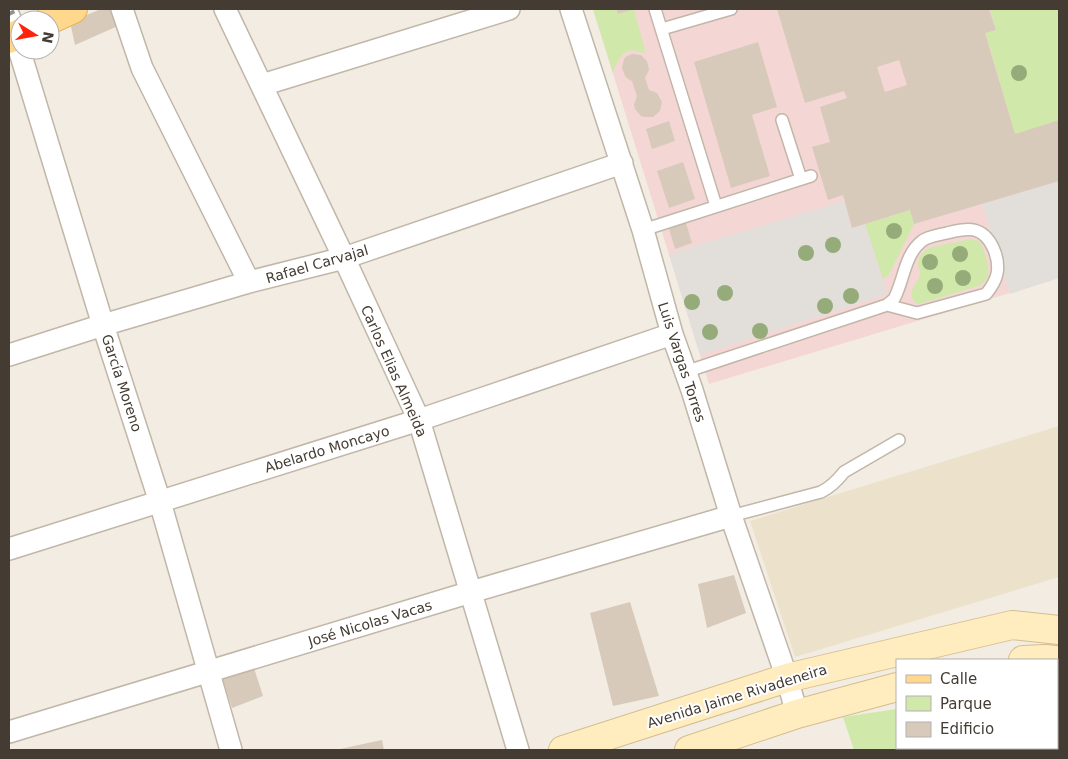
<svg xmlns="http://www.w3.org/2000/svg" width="1068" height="759" viewBox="0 0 1068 759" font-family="'DejaVu Sans',sans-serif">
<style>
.education{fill:#ece1cb}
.medical{fill:#f4d7d5}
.green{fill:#d0e8a9}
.parking{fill:#e2dfdb}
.building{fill:#d7caba;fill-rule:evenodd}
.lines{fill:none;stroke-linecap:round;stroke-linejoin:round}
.service-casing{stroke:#c1b6a8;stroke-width:14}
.minor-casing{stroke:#c1b6a8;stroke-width:24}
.secondary-casing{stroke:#d4be90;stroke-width:30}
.primary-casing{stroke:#e7b55b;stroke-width:30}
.service{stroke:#fff;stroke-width:11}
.minor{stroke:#fff;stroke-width:21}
.secondary{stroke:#ffecbf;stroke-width:28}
.primary{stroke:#ffd88e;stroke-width:28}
.rail{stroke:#939393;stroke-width:4;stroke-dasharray:6 6;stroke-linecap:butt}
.tree{fill:#95ac7a}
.labels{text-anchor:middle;stroke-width:4;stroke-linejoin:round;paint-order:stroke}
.street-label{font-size:14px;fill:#443c33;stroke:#fff}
</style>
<rect width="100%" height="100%" fill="#f2ece2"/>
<path class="education" d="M1059 426V577L795 657 750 521Z"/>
<path class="medical" d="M593 9H1059V278L709 384Z"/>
<path class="green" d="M593 9H616L618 14 634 9 646 54C626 44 619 55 613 73Z
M990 9H1059V120L1015 134 989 45 985 33 996 30Z
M910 210 914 224 891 271 888 276 883 279 865 224Z
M971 239 976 240 981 243C984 252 990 266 988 275 987 279 984 282 981 285L919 304 915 303C907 290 915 288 919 277 921 272 919 269 918 265 918 255 924 250 932 247Z
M897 709V748H1042L1041 750H854L843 717Z"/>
<path class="parking" d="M1059 181V278L1010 294 982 204Z
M844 201 852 228 865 224 887 294 700 355 669 254Z"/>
<path class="building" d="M101 9H114L120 25 75 45 70 22Z
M616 9H634L618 14Z
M777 9H989L996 30 985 33 1015 134 1059 120V181L914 224 910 210 852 228 843 195 828 200 812 147 830 142 820 107 847 98 844 91 805 103ZM899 60 907 85 885 92 877 67Z
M758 42 777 107 752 115 770 176 731 188 694 62Z
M632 54 641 55 647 61 649 70 645 78 649 90 657 93 662 102 660 111 653 117H645L641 116 635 109 634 105 637 96 632 81 628 79 625 76 622 68 624 59 627 56Z
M669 121 675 141 652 149 646 129Z
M683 162 695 199 669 208 657 171Z
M686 223 692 243 675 249 669 229Z
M734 575 746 613 707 628 698 584Z
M630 602 659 696 613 706 590 613Z
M253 665 263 696 232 708 221 674Z
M382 740 384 750H340V749Z"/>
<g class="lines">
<defs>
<path id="service" d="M655 9 716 206
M662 29 731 9
M782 120 801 179
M643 230 811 176
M685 372 887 305C890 302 894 300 895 297 904 279 905 254 922 241 928 236 939 235 947 233 955 231 965 228 974 230 991 234 1000 258 997 274 995 282 991 288 986 294L917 313 887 305
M731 516 821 492C831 487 837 481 844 472L899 440"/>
<path id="minor" d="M122 9 142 68 249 282
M225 9 344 258 419 420 518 750
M571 9 643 230 672 334 692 390 731 516 787 678 797 714
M9 16 103 325 160 502 231 750
M262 85 509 9
M9 355 103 325 249 282 344 258 622 163
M9 549 419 420 672 334
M9 732 471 592 731 516
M1045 750 1046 748"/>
<path id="secondary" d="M1023 660 1045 659 1055 660
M563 750 787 678 1012 625 1059 630
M689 750 797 714 897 687"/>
<path id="primary" d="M49 20 73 9
M9 39 20 33"/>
</defs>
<use href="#service" class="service-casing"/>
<use href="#minor" class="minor-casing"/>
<use href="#secondary" class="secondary-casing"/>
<use href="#primary" class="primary-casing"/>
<use href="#service" class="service"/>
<use href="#minor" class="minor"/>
<use href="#secondary" class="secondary"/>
<use href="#primary" class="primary"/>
<path class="rail" d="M9 14 19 9"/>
</g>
<g class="tree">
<circle cx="1019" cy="73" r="8"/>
<circle cx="894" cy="231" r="8"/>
<circle cx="833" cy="245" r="8"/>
<circle cx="806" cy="253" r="8"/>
<circle cx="960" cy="254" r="8"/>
<circle cx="930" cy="262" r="8"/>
<circle cx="963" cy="278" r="8"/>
<circle cx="935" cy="286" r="8"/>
<circle cx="725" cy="293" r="8"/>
<circle cx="851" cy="296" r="8"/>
<circle cx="692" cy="302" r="8"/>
<circle cx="825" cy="306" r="8"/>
<circle cx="760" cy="331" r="8"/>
<circle cx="710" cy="332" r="8"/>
</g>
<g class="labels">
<g class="street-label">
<text transform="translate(317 264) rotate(-16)" y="5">Rafael Carvajal</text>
<text transform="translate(682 362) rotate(72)" y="5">Luis Vargas Torres</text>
<text transform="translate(394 371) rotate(66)" y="5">Carlos Elias Almeida</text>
<text transform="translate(122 383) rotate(72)" y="5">García Moreno</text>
<text transform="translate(327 449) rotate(-17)" y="5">Abelardo Moncayo</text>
<text transform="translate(370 623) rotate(-17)" y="5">José Nicolas Vacas</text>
<text transform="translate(737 696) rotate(-17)" y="5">Avenida Jaime Rivadeneira</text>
</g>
</g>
<rect width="1068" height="759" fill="none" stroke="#443c33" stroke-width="20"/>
<rect x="896" y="659" width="162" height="90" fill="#ffffff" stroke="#b4b1ad"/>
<rect x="906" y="675" width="25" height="8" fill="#ffd88e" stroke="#b4b1ad"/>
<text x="940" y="684" font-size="15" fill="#443c33">Calle</text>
<rect x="906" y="696" width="25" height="15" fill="#d0e8a9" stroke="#b4b1ad"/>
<text x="940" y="709" font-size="15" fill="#443c33">Parque</text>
<rect x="906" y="722" width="25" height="15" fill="#d7caba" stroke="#b4b1ad"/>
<text x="940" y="734" font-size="15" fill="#443c33">Edificio</text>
<g transform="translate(35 35) rotate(101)"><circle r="24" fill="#ffffff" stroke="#b4b1ad"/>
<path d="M0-4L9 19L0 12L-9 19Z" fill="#ff230c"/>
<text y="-8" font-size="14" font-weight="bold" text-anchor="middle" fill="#443c33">N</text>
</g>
</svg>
